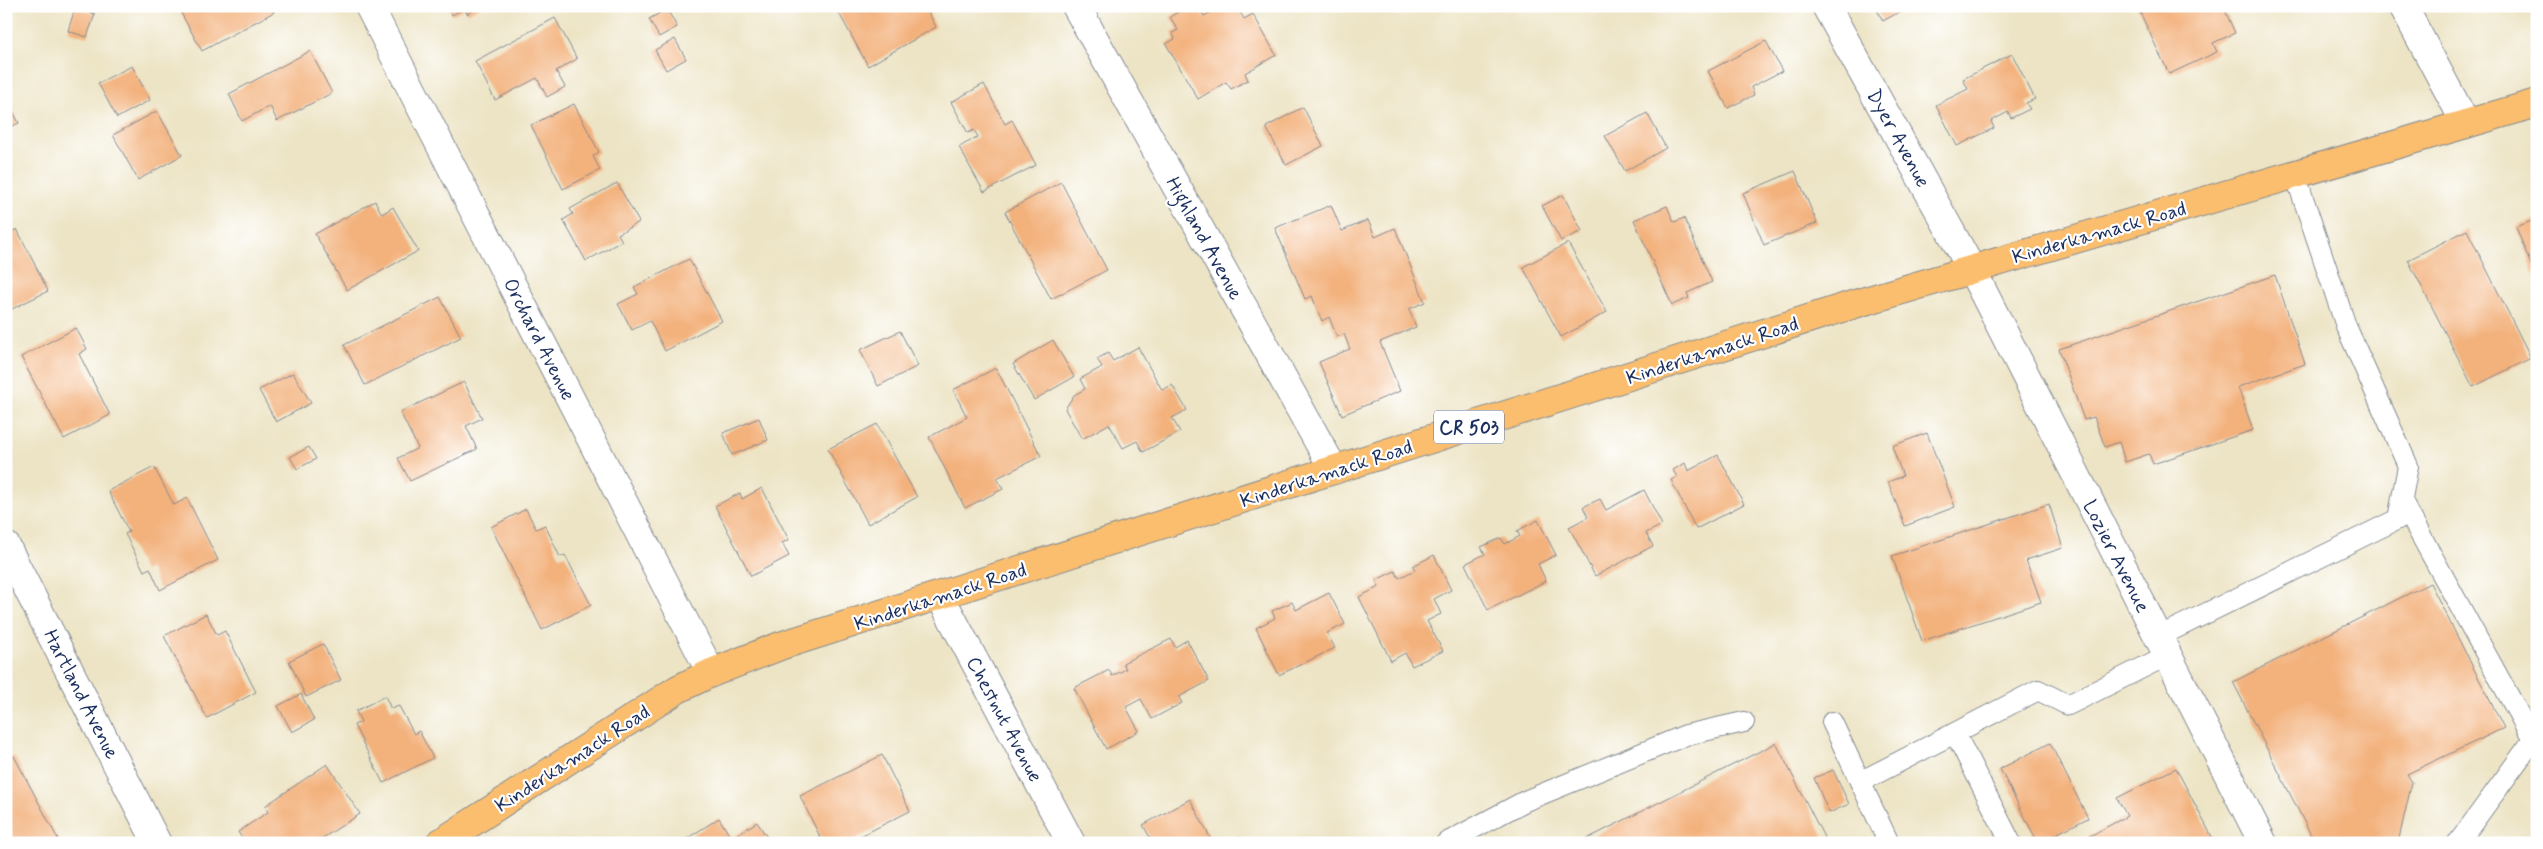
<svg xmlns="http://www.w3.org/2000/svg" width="2543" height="849" viewBox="0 0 2543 849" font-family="Mynerve,sans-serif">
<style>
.building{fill:#f3b17c}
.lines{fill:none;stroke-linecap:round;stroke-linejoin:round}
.lane-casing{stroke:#848a92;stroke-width:22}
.street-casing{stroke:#848a92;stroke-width:30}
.primary-casing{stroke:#848a92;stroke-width:30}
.lane{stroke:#fff;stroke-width:20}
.street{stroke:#fff;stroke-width:28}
.primary{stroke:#fbbe6e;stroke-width:28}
.rail{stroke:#1b2f5e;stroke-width:4}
.labels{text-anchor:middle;stroke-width:4.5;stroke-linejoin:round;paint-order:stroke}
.shield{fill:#fff;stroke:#5f6d8e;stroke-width:1}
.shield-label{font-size:19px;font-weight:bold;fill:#1b2f5e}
.street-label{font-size:20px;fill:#1b2f5e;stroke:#fff}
</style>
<rect width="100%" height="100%" fill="#fff"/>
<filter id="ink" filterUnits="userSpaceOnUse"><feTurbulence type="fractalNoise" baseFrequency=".02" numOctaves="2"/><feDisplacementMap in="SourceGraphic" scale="10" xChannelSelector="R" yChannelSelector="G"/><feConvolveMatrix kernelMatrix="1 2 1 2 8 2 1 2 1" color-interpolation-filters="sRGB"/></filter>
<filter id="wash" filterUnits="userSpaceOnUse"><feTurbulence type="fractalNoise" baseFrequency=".0096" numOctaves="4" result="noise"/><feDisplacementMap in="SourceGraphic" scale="20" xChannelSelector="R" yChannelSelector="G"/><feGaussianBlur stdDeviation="1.12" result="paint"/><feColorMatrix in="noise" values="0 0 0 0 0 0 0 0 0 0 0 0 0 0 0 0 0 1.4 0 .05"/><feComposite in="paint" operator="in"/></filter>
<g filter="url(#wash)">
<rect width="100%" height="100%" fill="#ede4c5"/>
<g id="blocks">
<path class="building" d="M194 6H271L274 12 202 51 181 13Z
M447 6H481L467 14 465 8 452 15Z
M835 6H925L936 27 868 66Z
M1187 6H1198L1204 16 1222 6H1237L1244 19 1253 14 1276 55 1245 73 1248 80 1231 89 1226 82 1198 99 1166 44 1175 39 1172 33 1178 30 1170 17Z
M1875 6H1910L1883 21Z
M2137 6H2203L2206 11 2215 6H2223L2235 33 2213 43 2217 52 2169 74Z
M75 8 95 14 87 37 68 31Z
M667 9 677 27 659 37 649 19Z
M555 18 577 59 556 71 565 87 547 97 537 78 495 100 475 61Z
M675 39 686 59 666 70 655 50Z
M1766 41 1782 71 1751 87 1754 95 1728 108 1708 71Z
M310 51 332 93 277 121 270 106 242 121 229 94Z
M2012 54 2035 99 2026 103 2030 109 2011 118 2008 112 1991 121 1994 128 1957 146 1936 105 1968 89 1963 79Z
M132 66 150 100 117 118 98 83Z
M984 84 1005 124 1012 120 1036 165 984 192 959 147 978 137 974 130 968 133 951 102Z
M6 98 19 123 6 129Z
M574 104 599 152 593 156 600 170 563 189 531 125Z
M1303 107 1323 146 1286 165 1266 127Z
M157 111 182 155 138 180 113 135Z
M1647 113 1666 148 1625 171 1605 136Z
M1795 171 1817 223 1764 245 1743 193Z
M1061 182 1107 270 1051 299 1005 212Z
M617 183 639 222 618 234 622 241 586 261 563 220 573 214 570 209Z
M1563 195 1582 231 1561 241 1542 206Z
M375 201 382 214 393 207 418 251 347 290 315 234Z
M1331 205 1342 231 1368 220 1375 237 1395 228 1425 302 1409 309 1416 327 1380 342 1400 391 1342 415 1319 362 1350 349 1344 334 1337 337 1329 317 1322 321 1312 296 1305 299 1275 228Z
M1667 206 1674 222 1684 218 1712 282 1687 293 1689 298 1672 305 1634 220Z
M2537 219V280L2516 227Z
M17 229 48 291 6 312V235Z
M2467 230 2531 358 2473 387 2408 260Z
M1568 243 1607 312 1561 337 1523 267Z
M689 259 722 321 665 351 650 321 632 330 618 304 638 294 634 287Z
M2275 275 2305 364 2238 387 2253 430 2153 464 2149 454 2125 462 2119 442 2105 447 2094 417 2084 420 2059 349Z
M440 297 461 337 365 385 344 345Z
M76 328 87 349 79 354 110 415 64 439 21 357Z
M900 331 918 366 878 386 860 350Z
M1053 340 1074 377 1034 400 1013 364Z
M1138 347 1162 390 1172 385 1187 410 1172 418 1180 432 1143 452 1137 441 1123 448 1109 424 1082 439 1065 409 1074 395 1085 389 1080 379 1102 367 1097 359 1108 353 1113 361Z
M996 368 1041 456 997 478 1003 489 965 508 929 437 967 417 953 390Z
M293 373 311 403 276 422 259 390Z
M464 382 482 418 466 426 477 449 410 481 398 458 418 448 400 412Z
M759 418 768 440 732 455 723 433Z
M877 424 917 497 868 524 828 449Z
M1927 433 1955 507 1905 526 1888 482 1903 476 1892 446Z
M309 447 316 459 297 469 290 457Z
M1718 455 1744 504 1696 529 1671 480 1677 477 1673 470 1685 463 1688 471Z
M154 467 174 505 187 498 218 560 160 590 150 568 144 571 125 534 129 532 108 491Z
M762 488 789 540 782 543 789 556 751 576 715 506 740 493 742 499Z
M1644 490 1662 525 1646 533 1653 546 1595 576 1569 527 1588 517 1583 507 1600 499 1606 510Z
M2049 504 2063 548 2026 560 2041 602 1922 641 1892 556Z
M526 509 536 529 545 525 560 557 565 555 591 605 542 630 491 527Z
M1538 520 1556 555 1538 564 1546 581 1488 610 1465 564 1485 554 1481 547 1501 538 1505 544 1520 536 1517 531Z
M1434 555 1451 590 1434 599 1441 614 1427 621 1443 651 1412 666 1405 653 1391 661 1359 597 1379 587 1376 580 1395 571 1399 578 1415 570 1413 566Z
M2430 583 2504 728 2407 774 2412 782 2398 843H2315L2233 682Z
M1329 593 1345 624 1327 633 1335 648 1279 675 1256 628 1275 618 1272 611 1292 602 1296 610Z
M206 614 217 635 225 631 256 692 207 718 164 636Z
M1171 639 1175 647 1187 640 1209 681 1179 697 1182 703 1152 719 1141 699 1126 707 1139 731 1106 749 1074 688 1109 670 1112 676 1126 669 1123 663Z
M323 644 341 680 306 697 289 661Z
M301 694 314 720 292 732 278 706Z
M385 696 391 709 399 706 414 734 419 731 433 758 383 783 354 725 361 722 356 711Z
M1776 743 1827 843H1579Z
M2050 743 2088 818 2038 843 2000 769Z
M882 755 910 811 847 843H823L800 796Z
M14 756 59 841 56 843H6V760Z
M327 764 360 814 315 843H245L238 832 268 812 265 806Z
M2176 768 2212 837 2201 843H2092L2088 837 2127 816 2117 798Z
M1833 770 1849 804 1829 813 1814 778Z
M1190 799 1213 843H1153L1143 825Z
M719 818 731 838 757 822 771 843H680Z
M1239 837 1242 843H1229Z"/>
</g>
</g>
<g filter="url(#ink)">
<use href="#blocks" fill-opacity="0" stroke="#848a92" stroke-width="1"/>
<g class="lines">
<defs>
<path id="lane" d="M2402 501 2533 740 2458 843
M2158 637 2398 519 2408 466 2346 326 2295 174
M1832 722 1889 843
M1955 733 2011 843
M1860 782 2038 690 2068 705 2168 655
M1446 843 1525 801 1686 735 1744 722"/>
<path id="street" d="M369 6 711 673
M1076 6 1334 470
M1826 6 1972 270 2263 843
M2403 6 2466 124
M6 546 157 843
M940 596 1071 843"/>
<path id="primary" d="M440 843 678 689 711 673 780 646 1855 304 2537 103"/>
</defs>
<use href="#lane" class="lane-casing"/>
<use href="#street" class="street-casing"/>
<use href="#primary" class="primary-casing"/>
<use href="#lane" class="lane"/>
<use href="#street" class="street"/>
<use href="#primary" class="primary"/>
<path class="rail" d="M2535 843 2537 841"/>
</g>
</g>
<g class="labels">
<rect class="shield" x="1434" y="410.5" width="70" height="33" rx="4"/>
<g class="shield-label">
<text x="1469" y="434">CR 503</text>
</g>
<g class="street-label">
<text transform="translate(1899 138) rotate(61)" y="7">Dyer Avenue</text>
<text transform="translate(2099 232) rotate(-16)" y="7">Kinderkamack Road</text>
<text transform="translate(1205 238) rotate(61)" y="7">Highland Avenue</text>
<text transform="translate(540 339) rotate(63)" y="7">Orchard Avenue</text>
<text transform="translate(1712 350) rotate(-18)" y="7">Kinderkamack Road</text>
<text transform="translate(1326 473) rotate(-18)" y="7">Kinderkamack Road</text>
<text transform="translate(2117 556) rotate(63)" y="7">Lozier Avenue</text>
<text transform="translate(940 596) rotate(-18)" y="7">Kinderkamack Road</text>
<text transform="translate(82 694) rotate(63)" y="7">Hartland Avenue</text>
<text transform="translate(1005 719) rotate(62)" y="7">Chestnut Avenue</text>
<text transform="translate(572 758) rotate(-33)" y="7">Kinderkamack Road</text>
</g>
</g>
<rect width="2543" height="849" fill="none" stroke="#fff" stroke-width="25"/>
</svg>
